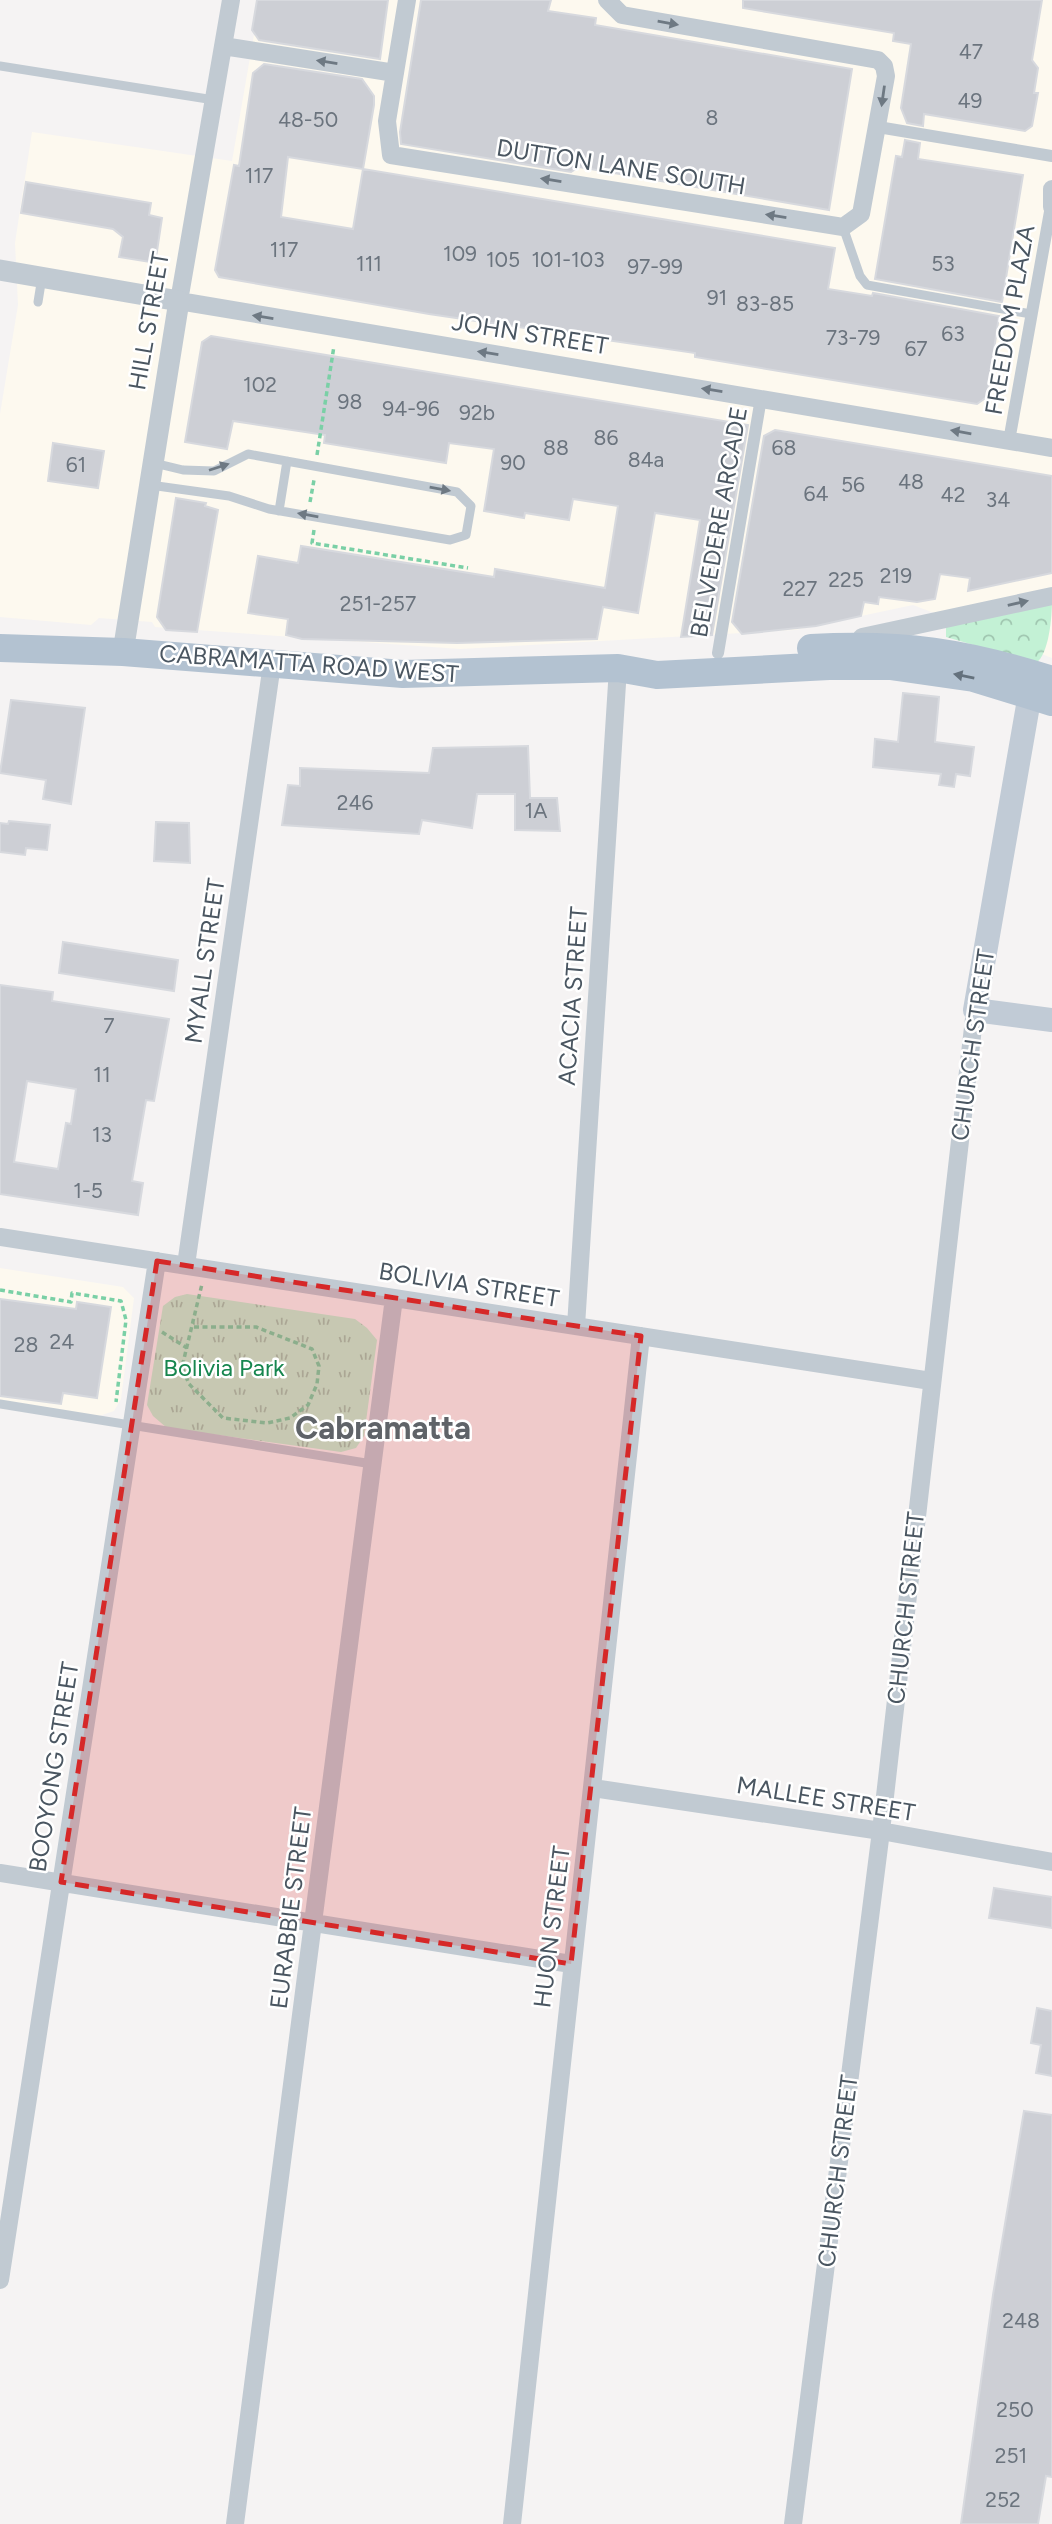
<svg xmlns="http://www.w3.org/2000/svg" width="1052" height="2524" viewBox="0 0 1052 2524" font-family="Figtree,sans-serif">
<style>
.commercial{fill:#fdf9ef}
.grass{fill:url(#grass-tufts)}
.forest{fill:url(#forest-crowns)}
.building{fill:#cdcfd5;stroke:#d7d9de;stroke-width:2;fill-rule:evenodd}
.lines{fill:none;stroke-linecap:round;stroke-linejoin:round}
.path{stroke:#7ad0a6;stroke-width:3.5;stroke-dasharray:5 3.5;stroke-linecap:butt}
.service{stroke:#c1cad2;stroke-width:9}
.pedestrian{stroke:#c1cad2;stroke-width:12}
.minor{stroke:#c1cad2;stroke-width:18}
.tertiary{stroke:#c1cad2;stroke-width:21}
.secondary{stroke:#c1cbd6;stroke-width:24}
.primary{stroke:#b3c2d1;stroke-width:28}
.oneway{fill:#6e7983}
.oneway2{fill:#64717d}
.marked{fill:#d62828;fill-opacity:0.2;stroke:#d62828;stroke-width:5;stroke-dasharray:14 9;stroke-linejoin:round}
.labels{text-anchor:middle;stroke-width:5;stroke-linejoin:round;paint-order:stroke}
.number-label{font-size:21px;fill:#6b747e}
.street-label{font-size:24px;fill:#4a5661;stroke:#fff}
.park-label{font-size:24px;fill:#17864f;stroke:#fff}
.district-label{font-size:32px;font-weight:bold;fill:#5f6368;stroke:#fff}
</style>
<defs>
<pattern id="grass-tufts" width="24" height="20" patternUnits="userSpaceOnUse" patternTransform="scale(1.75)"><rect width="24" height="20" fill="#c3f1d5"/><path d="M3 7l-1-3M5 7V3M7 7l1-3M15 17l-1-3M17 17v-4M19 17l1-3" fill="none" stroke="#a0c6b0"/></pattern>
<pattern id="forest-crowns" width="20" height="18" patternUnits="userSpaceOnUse" patternTransform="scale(1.75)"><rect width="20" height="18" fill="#c3f1d5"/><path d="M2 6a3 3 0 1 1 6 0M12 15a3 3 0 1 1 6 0" fill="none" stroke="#a0c6b0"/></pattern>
</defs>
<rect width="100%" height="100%" fill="#f5f3f3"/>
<path class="commercial" d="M260 0H1052V658L913 605 795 630 460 649 155 627 152 622 99 618 91 625 0 617V414L18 305 15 243 32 132 232 161Z
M0 1268 123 1287 134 1298 121 1399 114 1411 96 1417 0 1401Z"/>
<path class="grass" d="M187 1294 355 1319 367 1328 377 1340 364 1436 356 1448 341 1452 167 1428 153 1416 147 1405 163 1306 175 1297Z"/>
<path class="forest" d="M1052 600C1052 617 1049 654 1036 663L946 637V624Z"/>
<path class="building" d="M257 0H388L380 59 259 40 252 30Z
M421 0H551L548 11 596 18 595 25 852 69 829 210 579 167 571 172 401 144 400 132Z
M743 0H1042L1032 60 1038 68 1034 93H1038L1032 126 1025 131 924 114 923 126 907 123 901 108 911 44 893 41 894 33 743 8Z
M264 64 362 79 374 96V105L363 169 835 248 828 289 872 296 873 293 999 316 987 397 977 404 695 357V353L429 314 219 277 215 270 234 165 239 166 253 73ZM288 157 363 169 353 229 281 217Z
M905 140 920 143 918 159 1023 175 1002 302 875 279 896 156 902 157Z
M26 182 151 203 149 215 162 218 156 258 150 262 119 257 123 237 113 229 21 213Z
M211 336 748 425 712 635 681 637 700 520 655 513 638 613 603 607 597 639 457 643 302 639 286 635 288 619 248 613 258 556 298 563 301 546 494 577 495 569 605 588 618 506 573 499 569 520 525 513 524 518 484 511 494 449 449 443 446 463 324 443 325 435 233 421 227 449 185 442 202 342Z
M775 430 1052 476V573L968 591 970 578 940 574 935 599 917 602 879 597 878 604 864 602 861 616 816 626 742 634 732 622 764 436Z
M53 443 104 451 98 488 48 481Z
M176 498 206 503 205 506 218 510 197 632 166 630 157 617Z
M903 693 939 697 935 742 974 747 970 776 956 774 954 787 939 785 941 774 873 767 875 739 898 742Z
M11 700 85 708 71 804 43 799 46 780 0 773Z
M528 746 530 798H557L560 831 515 830V794H477L472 828 422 820 419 834 282 825 288 785 300 786V768L429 773 433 748Z
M9 821 50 825 47 850 26 848 25 855 0 852V823L8 824Z
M156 822 189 823 190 863 154 861Z
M63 942 178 960 174 991 59 973Z
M0 985 53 992 52 1001 169 1019 154 1101 146 1100 132 1181 143 1183 138 1215 0 1194ZM27 1081 76 1089 71 1124 66 1123 58 1169 14 1162Z
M0 1299 76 1309 77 1302 111 1307 97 1398 63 1393 61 1404 0 1396Z
M994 1888 1052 1897V1928L989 1918Z
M1037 2008 1052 2011V2076L1036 2073 1041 2045 1031 2043Z
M1024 2111 1052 2115V2477L1046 2476 1038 2524H961L993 2295Z"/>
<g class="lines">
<path class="path" d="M317 455 334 346
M310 502 314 480
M314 530 312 543 468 568
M0 1290 71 1302 72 1293 121 1301 126 1320 116 1402
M194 1327H256L312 1349 319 1366 317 1384 308 1405 290 1418 267 1423 223 1418 189 1384 182 1367 202 1284
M162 1332 187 1348"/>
<path class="service" d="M0 66 214 100
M843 227 860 276 867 285 1031 314
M38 302 42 277
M150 485 229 496 269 509 450 540 466 535 471 506 457 492 248 454 214 471 183 470 154 463
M279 511 287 461
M0 1404 372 1464"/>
<path class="pedestrian" d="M878 127 1052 156
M1009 441 1051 206
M718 653 761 398"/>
<path class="minor" d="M231 0 179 301 1052 448
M407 0 387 121 391 155 843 227 861 214 886 76 884 66 878 60 622 15 607 0
M223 46 395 73
M1052 189V207
M862 637 1052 596
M0 1237 931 1381
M186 1265 272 664
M576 1326 618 668
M593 1788 881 1831 1052 1862
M0 1873 571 1964
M0 2280 157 1261
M235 2524 394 1298
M512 2524 641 1336
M793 2524 881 1831 975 1010"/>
<path class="tertiary" d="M0 270 179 301 123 652"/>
<path class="secondary" d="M1030 694 975 1010 1052 1020"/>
<path class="primary" d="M0 648 123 652 403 674 618 668 657 675 829 666H890L974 678 1052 702
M811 648C903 643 964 652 1052 680"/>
</g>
<defs><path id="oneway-solid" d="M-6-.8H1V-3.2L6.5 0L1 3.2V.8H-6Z" transform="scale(1.75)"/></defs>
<g class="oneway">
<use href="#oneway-solid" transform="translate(668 23) rotate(10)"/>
<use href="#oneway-solid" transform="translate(327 62) rotate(-171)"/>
<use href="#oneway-solid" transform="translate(883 96) rotate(98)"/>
<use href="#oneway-solid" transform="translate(551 180) rotate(-171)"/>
<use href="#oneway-solid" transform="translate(776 216) rotate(-171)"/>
<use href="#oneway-solid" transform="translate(263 317) rotate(-171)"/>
<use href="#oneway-solid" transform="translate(488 353) rotate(-171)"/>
<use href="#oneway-solid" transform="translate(712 390) rotate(-171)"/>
<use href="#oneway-solid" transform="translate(961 432) rotate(-170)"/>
<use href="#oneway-solid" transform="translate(219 467) rotate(-18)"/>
<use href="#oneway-solid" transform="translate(440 489) rotate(10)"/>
<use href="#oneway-solid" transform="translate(308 515) rotate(-170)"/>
<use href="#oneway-solid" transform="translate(1018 603) rotate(-13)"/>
</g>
<use class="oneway2" href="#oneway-solid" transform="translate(964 676) rotate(-169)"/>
<path class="marked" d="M157 1261 641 1336 571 1964 61 1882Z"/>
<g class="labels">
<g class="number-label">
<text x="971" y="59">47</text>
<text x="970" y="108">49</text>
<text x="712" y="125">8</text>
<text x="308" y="127">48-50</text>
<text x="259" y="183">117</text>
<text x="284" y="257">117</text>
<text x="460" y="261">109</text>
<text x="503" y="267">105</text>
<text x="568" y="267">101-103</text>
<text x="369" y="271">111</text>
<text x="943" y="271">53</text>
<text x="655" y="274">97-99</text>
<text x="717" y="305">91</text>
<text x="765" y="311">83-85</text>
<text x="953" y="341">63</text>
<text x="853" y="345">73-79</text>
<text x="916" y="356">67</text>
<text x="260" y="392">102</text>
<text x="350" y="409">98</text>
<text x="411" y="416">94-96</text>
<text x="477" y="420">92b</text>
<text x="606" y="445">86</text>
<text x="556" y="455">88</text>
<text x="784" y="455">68</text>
<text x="646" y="467">84a</text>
<text x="513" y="470">90</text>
<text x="76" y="472">61</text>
<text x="911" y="489">48</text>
<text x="853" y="492">56</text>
<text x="816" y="501">64</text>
<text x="953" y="502">42</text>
<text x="998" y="507">34</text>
<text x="896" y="583">219</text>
<text x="846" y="587">225</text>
<text x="800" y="596">227</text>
<text x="378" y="611">251-257</text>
<text x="355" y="810">246</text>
<text x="536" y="818">1A</text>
<text x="109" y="1033">7</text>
<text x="102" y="1082">11</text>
<text x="102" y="1142">13</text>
<text x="88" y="1198">1-5</text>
<text x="62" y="1349">24</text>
<text x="26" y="1352">28</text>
<text x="1021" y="2328">248</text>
<text x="1015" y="2417">250</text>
<text x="1011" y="2463">251</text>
<text x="1003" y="2507">252</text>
</g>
<g class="street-label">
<text transform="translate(621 167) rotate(9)" y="8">DUTTON LANE SOUTH</text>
<text transform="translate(1010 320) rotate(-80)" y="8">FREEDOM PLAZA</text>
<text transform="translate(149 321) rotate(-80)" y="8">HILL STREET</text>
<text transform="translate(530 334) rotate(9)" y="8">JOHN STREET</text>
<text transform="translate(719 522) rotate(-80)" y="8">BELVEDERE ARCADE</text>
<text transform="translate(309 664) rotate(4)" y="8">CABRAMATTA ROAD WEST</text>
<text transform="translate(205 961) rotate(-82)" y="8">MYALL STREET</text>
<text transform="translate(573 996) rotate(-86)" y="8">ACACIA STREET</text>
<text transform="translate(973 1045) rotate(-82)" y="8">CHURCH STREET</text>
<text transform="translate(469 1285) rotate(9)" y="8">BOLIVIA STREET</text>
<text transform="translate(906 1608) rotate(-84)" y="8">CHURCH STREET</text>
<text transform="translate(54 1767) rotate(-81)" y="8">BOOYONG STREET</text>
<text transform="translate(826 1799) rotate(9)" y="8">MALLEE STREET</text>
<text transform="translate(291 1908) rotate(-83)" y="8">EURABBIE STREET</text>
<text transform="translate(552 1927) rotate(-83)" y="8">HUON STREET</text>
<text transform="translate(838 2171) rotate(-83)" y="8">CHURCH STREET</text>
</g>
<g class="park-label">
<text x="224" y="1376">Bolivia Park</text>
</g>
<g class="district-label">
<text x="383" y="1439">Cabramatta</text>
</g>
</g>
</svg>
